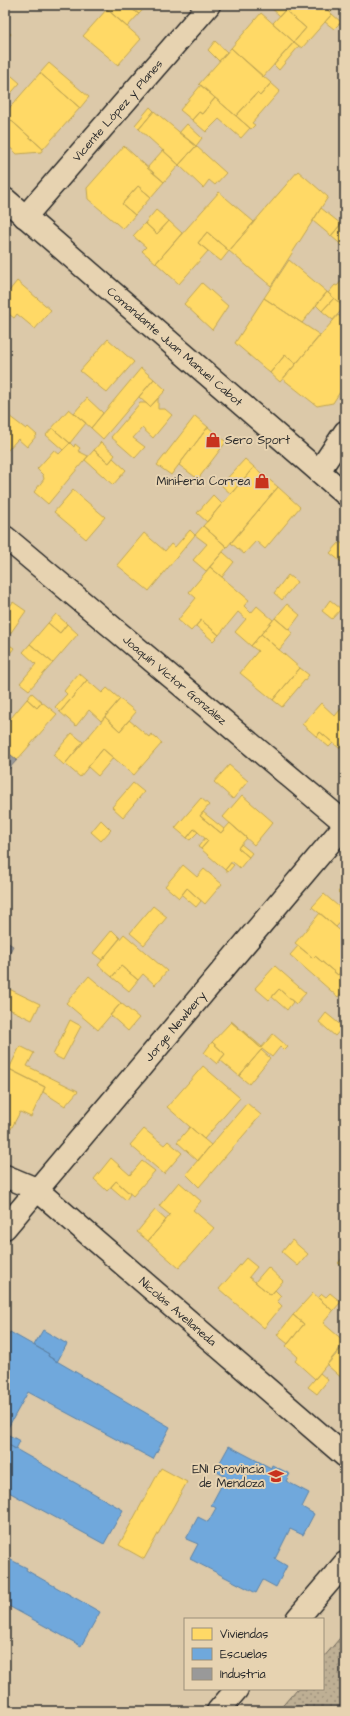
<svg xmlns="http://www.w3.org/2000/svg" width="350" height="1716" viewBox="0 0 350 1716" font-family="'Architects Daughter',sans-serif">
<style>
.green{fill:url(#green-dots);stroke:#746d60}
.homes{fill:#ffd966;stroke:#bfa554}
.schools{fill:#6fa8dc;stroke:#5b82a7}
.industry{fill:#999;stroke:#787878}
.lines{fill:none;stroke-linecap:round;stroke-linejoin:round}
.minor-casing{stroke:#2b2b2b;stroke-width:25}
.secondary-casing{stroke:#2b2b2b;stroke-width:25}
.minor{stroke:#e7d3b1;stroke-width:22}
.secondary{stroke:#e7d3b1;stroke-width:22}
.labels{text-anchor:middle;stroke-width:4;stroke-linejoin:round;paint-order:stroke}
.street-label{font-size:12px;fill:#2b2b2b;stroke:#e7d3b1}
.poi-label{font-size:12px;fill:#2b2b2b;stroke:#e7d3b1;text-anchor:end}
</style>
<defs>
<pattern id="green-dots" width="8" height="8" patternUnits="userSpaceOnUse"><rect width="8" height="8" fill="#beaf94"/><path d="M2 2h.1M6 6h.1" fill="none" stroke="#9b8f79" stroke-width="1.8" stroke-linecap="round"/></pattern>
</defs>
<rect width="100%" height="100%" fill="#dcc9a9"/>
<filter id="ink" filterUnits="userSpaceOnUse"><feTurbulence type="fractalNoise" baseFrequency=".025" numOctaves="2"/><feDisplacementMap in="SourceGraphic" scale="8" xChannelSelector="R" yChannelSelector="G"/><feConvolveMatrix kernelMatrix="1 2 1 2 8 2 1 2 1" color-interpolation-filters="sRGB"/></filter>
<g filter="url(#ink)">
<path class="green" d="M345 1632V1711H278L297 1689H323V1658Z"/>
<path class="homes" d="M102 5H135L132 9 139 14 127 27Z
M135 5H147L139 14 132 9Z
M268 5H322L332 14 302 48 294 42 306 28 285 10 280 16Z
M322 5H335L330 12Z
M107 9 141 39 118 65 83 36Z
M285 10 306 28 294 42 273 23Z
M261 13 294 42 263 77 231 48Z
M332 14 341 22 334 29 325 22Z
M5 29 11 34 5 41Z
M215 41 227 52 219 61 208 50Z
M294 42 299 46 279 70 274 65Z
M231 48 271 83 260 96 257 93 236 116 199 84Z
M49 63 89 97 80 108 40 73Z
M5 70 20 83 5 100Z
M40 73 80 108 43 149 5 115V113Z
M271 83 280 91 252 123 255 125 251 129 236 116 257 93 260 96Z
M201 85 215 98 202 114 199 112 192 120 180 110Z
M215 98 250 128 241 138 219 119 206 132 192 120 199 112 202 114Z
M150 107 154 111 139 129 135 125Z
M154 111 196 146 179 165 139 129Z
M5 115 43 149 41 152 17 154 5 143Z
M187 124 202 138 196 146 179 133Z
M124 146 164 182 151 197 138 186 122 204 135 215 123 229 88 199 87 188Z
M196 146 226 173 215 185 209 180 203 188 179 165Z
M163 150 179 165 164 182 147 168Z
M298 171 328 197 271 286 229 251Z
M138 186 151 197 135 215 122 204Z
M219 192 254 222 229 251 207 232 198 243 208 251 179 284 156 263Z
M321 208 341 224 331 236 313 221Z
M156 210 169 221 157 234 145 223Z
M169 221 182 233 156 263 142 251 146 247 133 236 145 223 157 234Z
M341 224 345 227V248L331 236Z
M207 232 229 251 221 261 198 243Z
M289 260 327 292 302 323 264 298Z
M345 277V308L328 293 335 285 337 286Z
M17 281 51 310 35 329 17 314 14 318 5 311V296Z
M202 283 228 306 212 330 184 304Z
M327 292 334 298 322 311 316 305Z
M264 298 320 335 296 364 285 355 270 373 235 343Z
M334 298 344 307 333 320 322 311Z
M338 315 345 320V384L333 403 317 406 283 379Z
M108 339 134 362 107 393 80 371Z
M285 355 296 364 280 382 270 373Z
M141 368 154 379 103 439 91 428Z
M154 379 166 390 150 407 139 397Z
M87 398 103 413 91 428 74 413Z
M158 398V409H165L172 415 153 438 142 428 133 438 145 447 135 458 111 437 140 403H146L150 407Z
M69 409 86 423 70 443 52 428Z
M5 413 26 429 28 427 37 435 27 447 18 439 6 452 5 451Z
M195 416 208 427 171 475 157 465Z
M208 427 226 442 198 479 179 465Z
M52 428 70 443 63 450 46 435Z
M101 442 115 455 109 463 94 450Z
M70 443 74 447 75 444 80 448 78 451 88 456 48 504 34 492 44 479 43 475 37 469 54 450 59 454Z
M94 450 109 463 113 458 126 470 113 485 85 460Z
M245 459 254 467 231 494 221 485Z
M254 467 278 487 227 547 203 526Z
M278 487 300 507 265 549 256 541 244 554 231 543Z
M73 490 105 517 86 539 54 512Z
M213 495 222 504 207 522 197 513Z
M203 526 227 547 206 571 193 560 207 544 195 535Z
M190 530 195 535 149 591 117 565 144 533 165 551 171 544 175 547Z
M340 542 345 546V565L330 553Z
M223 552 234 562 222 577 210 567Z
M210 567 249 600 244 606 251 613 257 606 273 620 251 646 235 632 246 619 238 612 219 635 201 620 191 631 178 620 196 598 189 592Z
M288 575 297 582 282 600 274 593Z
M330 600 341 609 332 619 322 611Z
M13 602 26 611 5 641V607L8 609Z
M287 604 300 615 289 630 275 618Z
M56 614 67 624 60 633 48 623Z
M275 618 293 633 279 650 261 634Z
M201 620 219 635 213 641 196 626Z
M48 623 60 633 67 624 78 634 53 663 30 644Z
M261 634 300 668 273 700 240 673 258 651 251 646Z
M5 642 14 648 5 660Z
M30 644 53 663 29 690 20 683 36 664 23 652Z
M300 668 309 675 282 707 273 700Z
M79 673 87 680 60 712 55 707 67 694 64 691Z
M87 680 102 693 107 688 120 699 101 721 89 710 76 726 60 712Z
M32 693 42 702 37 708 27 699Z
M27 699 37 708 42 702 57 714 17 760 5 750V725Z
M120 699 136 712 120 731 105 717Z
M321 703 335 716 345 704V743L344 742 339 748 320 732 317 737 302 724Z
M105 717 120 731 129 720 149 737 151 734 162 743 134 775 103 749 80 777 65 764Z
M320 732 333 743 329 747 317 737Z
M72 733 83 742 64 765 53 755Z
M103 749 113 758 98 776 88 767Z
M229 765 248 781 233 799 214 782Z
M133 783 144 792 123 817 112 807Z
M242 795 273 822 254 845 223 817Z
M201 798 209 805 200 816 221 833 230 823 247 838 238 848 249 857 240 868 232 861 225 870 201 849 208 841 198 832 194 829 187 838 175 828Z
M203 812 224 829 221 833 200 816Z
M101 820 111 830 101 841 91 832Z
M194 829 198 832 190 840 187 838Z
M205 838 208 841 201 849 198 847Z
M241 844 252 853 249 857 238 848Z
M231 863 234 865 228 872 225 870Z
M183 865 197 877 204 869 222 884 205 904 187 888 179 898 165 886Z
M345 884V898L338 892Z
M187 888 201 901 196 907 182 895Z
M324 894 345 912V917L336 927 312 907Z
M153 906 167 917 144 945 130 933Z
M320 913 345 935V967L338 975 315 956 313 958 295 943Z
M112 930 120 938 102 960 93 953Z
M124 934 167 971 155 985 143 974 138 980 121 966 112 977 98 965Z
M298 946 313 958 315 956 338 975 345 967V989L338 997 290 955Z
M121 966 138 980 129 991 112 977Z
M275 966 306 993 296 1004 279 989 269 1000 255 988Z
M89 976 121 1003 98 1030 66 1003Z
M5 987 40 1004 32 1020 5 1007Z
M279 989 293 1002 287 1010 272 997Z
M121 1003 139 1018 128 1031 110 1015Z
M326 1013 343 1027 335 1036 319 1022Z
M70 1020 81 1026 63 1060 53 1055Z
M231 1021 262 1047 261 1048Z
M231 1022 261 1048 273 1034 288 1047 284 1051 280 1047 272 1057 262 1049 239 1076 220 1060 225 1054 212 1042Z
M212 1042 225 1054 217 1064 204 1053Z
M20 1046 34 1053 27 1066 78 1091 65 1106 43 1092 45 1087 9 1069Z
M261 1050 270 1058 249 1084 239 1076Z
M203 1066 240 1098 204 1139 167 1107Z
M5 1067 9 1069 5 1079Z
M9 1069 45 1087 31 1117 20 1112 11 1129 5 1126V1079Z
M247 1103 261 1115 199 1187 186 1174Z
M190 1127 211 1145 198 1161 177 1142Z
M144 1129 164 1145 168 1141 182 1153 164 1174 130 1145Z
M111 1158 130 1175 142 1161 155 1171 133 1196 116 1181 107 1191 94 1179Z
M116 1181 130 1194 126 1200 111 1187Z
M179 1182 201 1201 193 1210 214 1228 179 1268 148 1241 170 1215 159 1206Z
M155 1210 166 1220 148 1241 137 1232Z
M292 1240 308 1254 298 1266 282 1252Z
M345 1255V1269L338 1263Z
M246 1258 257 1267 249 1277 271 1295 275 1290 281 1296 277 1301 282 1306 264 1328 219 1289Z
M268 1267 283 1281 271 1295 255 1282Z
M313 1293 333 1311 323 1323 345 1342 315 1379 295 1361 298 1357 286 1346 304 1324 293 1315Z
M330 1293 341 1302 333 1311 318 1298 322 1294 326 1297Z
M293 1315 304 1324 288 1344 277 1335Z
M345 1344V1381L327 1365Z
M320 1373 328 1380 317 1394 308 1387Z
M345 1388V1396L341 1393Z
M161 1468 187 1482 144 1559 119 1545Z"/>
<path class="schools" d="M43 1330 67 1344 57 1362 48 1356 49 1354 34 1345Z
M10 1332 49 1354 48 1356 170 1427 153 1459 28 1392 5 1433V1340Z
M5 1433 20 1441 16 1449 5 1443Z
M5 1443 123 1510 104 1544 5 1490Z
M229 1446 271 1468 272 1465 290 1474 286 1481 309 1493 302 1507 314 1514 303 1535 290 1529 275 1559 287 1566 276 1587 263 1580 256 1593 190 1559 198 1544 186 1539 198 1517 208 1522 216 1508 211 1505 226 1477 215 1471Z
M5 1557 27 1568 26 1570 100 1612 81 1646 5 1604Z"/>
<path class="industry" d="M5 750 17 760 5 773Z
M5 941 13 946 5 961Z"/>
<g class="lines">
<defs>
<g id="minor">
<path id="s1" d="M25 217 209 5"/>
<path d="M319 471 345 432"/>
<path id="s2" d="M5 537 345 823"/>
<path id="s3" d="M5 1176 36 1189 345 1456"/>
<path id="s4" d="M5 1228 345 825"/>
<path d="M297 1619 345 1563"/>
<path d="M218 1711 237 1689"/>
</g>
<g id="secondary">
<path id="s5" d="M5 199 345 494"/>
</g>
</defs>
<use href="#minor" class="minor-casing"/>
<use href="#secondary" class="secondary-casing"/>
<use href="#minor" class="minor"/>
<use href="#secondary" class="secondary"/>
</g>
</g>
<defs>
<symbol id="shop-bare" viewBox="-9 -9 18 18"><path d="M-5-2.5h2.3a2.7 3.5 0 0 1 5.4 0H5L5.5 6h-11ZM-1.5-2.5h3a1.5 2.3 0 0 0-3 0Z" fill="#c8321e" stroke="#e7d3b1" stroke-width="2.5" paint-order="stroke"/></symbol>
<symbol id="school-bare" viewBox="-9 -9 18 18"><path d="M0-5L7-2L0 1L-7-2ZM-4 1L0 2.5L4 1V4Q0 6-4 4Z" fill="#c8321e" stroke="#e7d3b1" stroke-width="2.5" paint-order="stroke"/></symbol>
</defs>
<g fill-rule="evenodd">
<use href="#shop-bare" x="202" y="429" width="22" height="22"/>
<use href="#shop-bare" x="251" y="470" width="22" height="22"/>
<use href="#school-bare" x="265" y="1465" width="22" height="22"/>
</g>
<g class="labels">
<g class="street-label">
<text dy="4" stroke="none"><textPath href="#s1" startOffset="141">Vicente López y Planes</textPath></text>
<text dy="4" stroke="none"><textPath href="#s5" startOffset="225">Comandante Juan Manuel Cabot</textPath></text>
<text dy="4" stroke="none"><textPath href="#s2" startOffset="222">Joaquín Víctor González</textPath></text>
<text dy="4" stroke="none"><textPath href="#s4" startOffset="264">Jorge Newbery</textPath></text>
<text dy="4" stroke="none"><textPath href="#s3" startOffset="221">Nicolás Avellaneda</textPath></text>
</g>
<g class="poi-label">
<text x="225" y="444" text-anchor="start">Sero Sport</text>
<text x="250" y="485">Miniferia Correa</text>
<text x="264" y="1473">ENI Provincia<tspan x="264" dy="14">de Mendoza</tspan></text>
</g>
</g>
<rect width="350" height="1716" fill="none" stroke="#e7d3b1" stroke-width="20"/>
<rect x="10" y="10" width="330" height="1696" fill="none" stroke="#2b2b2b" stroke-width="1.5" filter="url(#ink)"/>
<rect x="184" y="1618" width="140" height="72" fill="#e7d3b1" stroke="#9c907b"/>
<rect x="192" y="1628" width="20" height="12" fill="#ffd966" stroke="#9c907b"/>
<text x="220" y="1638" font-size="12" fill="#2b2b2b">Viviendas</text>
<rect x="192" y="1648" width="20" height="12" fill="#6fa8dc" stroke="#9c907b"/>
<text x="220" y="1658" font-size="12" fill="#2b2b2b">Escuelas</text>
<rect x="192" y="1668" width="20" height="12" fill="#999999" stroke="#9c907b"/>
<text x="220" y="1678" font-size="12" fill="#2b2b2b">Industria</text>
</svg>
